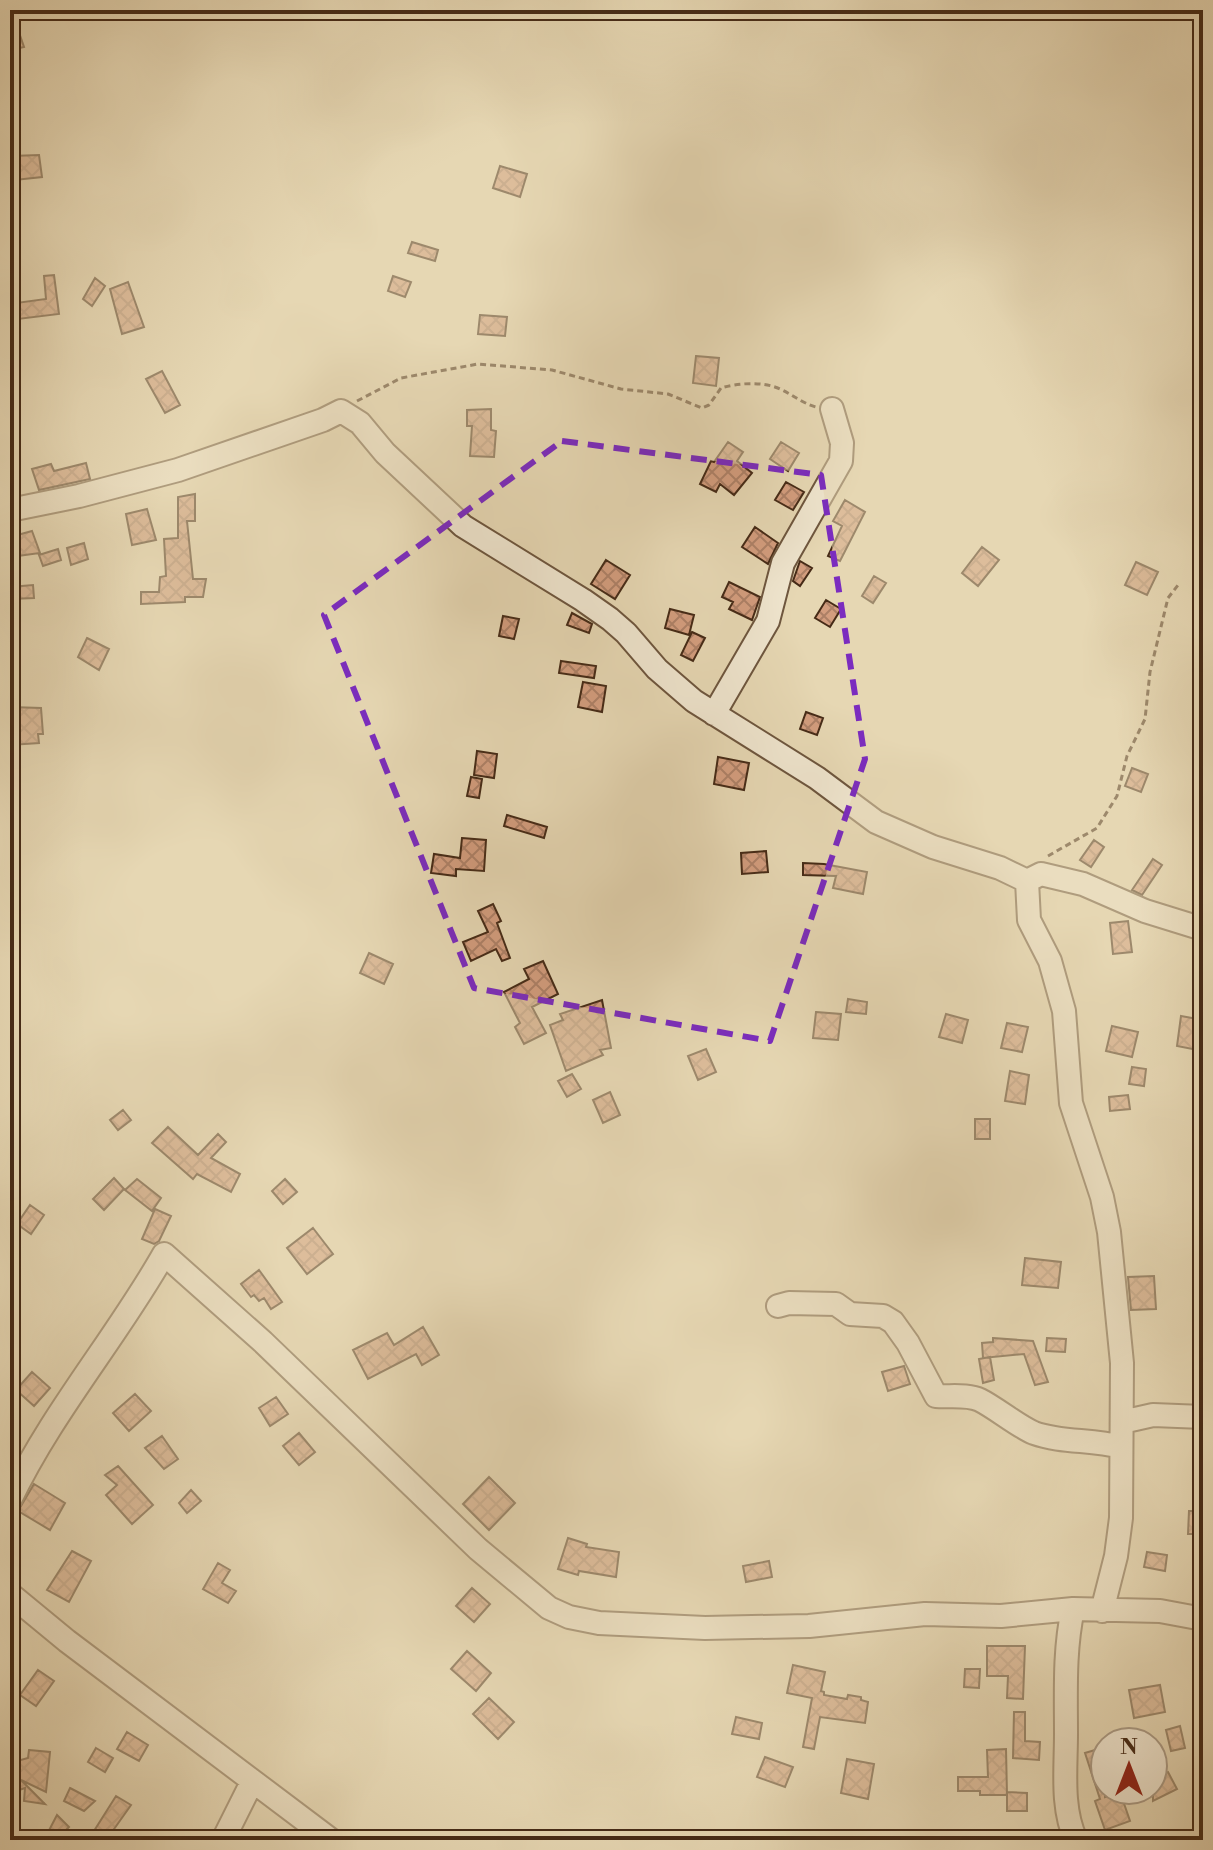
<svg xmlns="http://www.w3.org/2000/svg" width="1213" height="1850" viewBox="0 0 1213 1850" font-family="'Libre Bodoni',serif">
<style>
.building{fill:url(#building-cross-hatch);stroke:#462b17;stroke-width:2}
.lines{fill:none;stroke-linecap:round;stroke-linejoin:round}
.minor-casing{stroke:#6e563e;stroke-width:26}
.path{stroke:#462b17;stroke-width:3;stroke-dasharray:6 4;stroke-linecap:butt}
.minor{stroke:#efe5ce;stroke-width:22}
.marked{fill:none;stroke:#7b2cbf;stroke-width:6;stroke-dasharray:16 10;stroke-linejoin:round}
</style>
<defs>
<pattern id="building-cross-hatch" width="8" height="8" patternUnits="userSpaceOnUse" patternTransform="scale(2)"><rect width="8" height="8" fill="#d39d7e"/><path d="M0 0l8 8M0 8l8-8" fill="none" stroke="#ad8066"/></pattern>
</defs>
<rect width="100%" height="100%" fill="#e6d7b3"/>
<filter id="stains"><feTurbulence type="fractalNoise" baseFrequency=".0025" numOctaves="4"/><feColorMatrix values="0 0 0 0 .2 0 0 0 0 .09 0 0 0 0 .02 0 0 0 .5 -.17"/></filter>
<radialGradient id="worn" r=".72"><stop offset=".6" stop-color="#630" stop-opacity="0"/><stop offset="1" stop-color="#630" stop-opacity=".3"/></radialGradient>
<path class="building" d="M10 12H12L24 47 10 50Z
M39 155 42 177 15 180 12 156Z
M500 166 527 174 520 197 493 188Z
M412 242 438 250 435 261 408 253Z
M54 275 59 314 18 319 16 303 46 299 44 276Z
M393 276 411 282 405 297 388 291Z
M95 278 105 286 92 306 83 299Z
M128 282 144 327 122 334 110 289Z
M480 315 507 317 505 336 478 334Z
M696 356 719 358 716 386 693 383Z
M162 371 180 405 165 413 146 379Z
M491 409V430L496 431 494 457 470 456 472 426H467V410Z
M728 442 743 452 737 461 752 473 734 495 720 484 716 492 700 484 711 461 714 462Z
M781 442 799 453 788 471 770 459Z
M86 463 90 479 39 490 32 469 51 464 54 471Z
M786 482 804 492 793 510 775 500Z
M195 494V521H187L193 579H206L203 597H185V602L141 604V592H159L160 577 166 576 164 539 178 538V497Z
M845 500 865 512 840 561 828 556 842 526 833 521Z
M147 509 156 540 132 545 126 514Z
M755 527 778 543 768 564 742 547Z
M32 531 40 553 10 557V537Z
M84 543 88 559 71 565 67 548Z
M982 547 999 560 978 586 962 573Z
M58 549 61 560 43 566 39 555Z
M606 560 630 575 615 599 591 584Z
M800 561 812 568 800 586 793 581Z
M1136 562 1158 572 1147 595 1125 585Z
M874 576 886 583 873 603 862 596Z
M729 582 760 597 752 620 729 609 733 602 722 597Z
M33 585 34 598 11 599 10 587Z
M826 600 841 609 830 627 815 618Z
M670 609 694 615 689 635 665 628Z
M572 613 592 624 589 633 567 625Z
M503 616 519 619 514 639 499 636Z
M692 632 705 638 693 661 681 655Z
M87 638 109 649 99 670 78 657Z
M561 661 596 666 594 678 559 673Z
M583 682 606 686 602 712 578 707Z
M10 707 41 708 43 734H38L39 743 10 745Z
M806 712 823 718 817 735 800 729Z
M477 751 497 754 494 778 474 775Z
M718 757 749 763 744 790 714 784Z
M1132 768 1148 774 1141 792 1125 786Z
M471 777 482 779 479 798 467 796Z
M507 815 547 827 544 838 504 826Z
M462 838 486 840 484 871 456 869V876L431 873 434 854 460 858Z
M1094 840 1104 847 1091 867 1080 860Z
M766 851 768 872 742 874 741 853Z
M1153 859 1162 865 1142 895 1132 890Z
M803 863 824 864 867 872 863 894 833 888 836 876 803 875Z
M493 904 501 921 497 923 510 958 502 961 496 949 471 961 463 942 488 932 478 911Z
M1128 921 1132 952 1113 954 1110 923Z
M369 953 393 964 384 984 360 973Z
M543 961 558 994 532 1007 546 1033 524 1044 515 1027 520 1023 504 992 529 979 524 969Z
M848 999 867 1002 866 1014 846 1012Z
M602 1000 611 1048 600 1050 603 1055 566 1071 550 1025 563 1020 560 1014Z
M816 1012 841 1014 838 1040 813 1038Z
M946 1014 968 1020 962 1043 939 1037Z
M1181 1016 1203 1020V1051L1177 1046Z
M1007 1023 1028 1027 1022 1052 1001 1048Z
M1112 1026 1138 1032 1132 1057 1106 1051Z
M706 1049 716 1072 698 1080 688 1056Z
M1132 1067 1146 1069 1144 1086 1129 1084Z
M1010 1071 1029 1075 1025 1104 1005 1101Z
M572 1074 581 1089 567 1097 558 1081Z
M610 1092 620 1115 603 1123 593 1100Z
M1128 1095 1130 1109 1110 1111 1109 1097Z
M123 1110 131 1120 118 1130 110 1120Z
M975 1119H990V1139H975Z
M168 1127 198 1155 218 1134 226 1142 211 1158 240 1174 231 1192 197 1174 193 1179 152 1143Z
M114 1178 124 1189 104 1210 93 1199Z
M137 1179 161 1198 152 1211 125 1190Z
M285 1179 297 1192 283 1204 272 1191Z
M30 1205 44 1215 31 1234 17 1224Z
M155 1209 171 1216 159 1241 154 1244 142 1239Z
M313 1228 333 1254 307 1274 287 1248Z
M1025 1258 1061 1262 1058 1288 1022 1285Z
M259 1270 282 1302 271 1309 264 1298 259 1301 254 1295 251 1297 241 1284Z
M1154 1276 1156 1309 1131 1310 1128 1277Z
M423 1327 439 1355 422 1365 416 1354 368 1379 353 1350 387 1333 394 1345Z
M993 1338 1033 1341 1048 1382 1035 1385 1024 1354 983 1358 982 1343 993 1342Z
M1047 1338 1066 1339 1065 1352 1046 1351Z
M990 1357 994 1380 983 1383 979 1359Z
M904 1366 910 1384 888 1391 882 1372Z
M32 1372 50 1388 34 1406 16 1390Z
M135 1394 151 1411 129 1431 113 1413Z
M276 1397 288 1414 270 1426 259 1408Z
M299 1433 315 1452 299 1465 283 1446Z
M162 1436 178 1459 164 1469 145 1448Z
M118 1466 153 1505 132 1524 106 1495 117 1485 105 1475Z
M489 1477 515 1503 489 1530 463 1504Z
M34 1484 65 1503 50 1530 18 1511Z
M191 1490 201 1501 187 1513 179 1503Z
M1189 1511H1203V1534H1188Z
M568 1538 587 1544 586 1547 619 1552 616 1577 579 1571 578 1575 558 1569Z
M72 1551 91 1561 69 1602 47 1590Z
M1147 1552 1167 1555 1165 1571 1144 1567Z
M769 1561 772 1577 746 1582 743 1566Z
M218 1563 230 1570 222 1583 236 1591 228 1603 203 1589Z
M472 1588 490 1604 474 1622 456 1606Z
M987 1646H1025L1023 1699 1007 1698 1008 1676H987Z
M467 1651 491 1673 476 1691 451 1669Z
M793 1665 825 1672 821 1691 824 1692V1695L847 1699 848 1695 861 1697V1700L868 1702 865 1723 820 1717 814 1749 803 1747 812 1698 787 1693Z
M965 1669H980L979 1688 964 1687Z
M38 1670 54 1681 36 1706 20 1695Z
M1160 1685 1165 1712 1134 1718 1129 1690Z
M489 1698 514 1722 498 1739 473 1714Z
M1014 1712H1025V1741L1040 1742 1039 1760 1013 1758Z
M736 1717 762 1723 759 1739 732 1734Z
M1180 1726 1185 1748 1171 1751 1166 1730Z
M127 1732 148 1745 139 1761 117 1749Z
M1105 1747V1797L1120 1792 1130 1821 1105 1830 1095 1801 1100 1799 1085 1753Z
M96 1748 113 1758 105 1772 88 1762Z
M1006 1749 1007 1795H980V1791H958V1777H988L987 1750Z
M29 1750 50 1752 46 1792 21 1780 45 1804 24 1801 25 1788 10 1793V1763L28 1758Z
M765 1757 793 1767 785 1787 757 1777Z
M847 1759 874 1764 868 1799 841 1793Z
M1168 1772 1177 1789 1153 1801V1779Z
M70 1788 95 1801 84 1811 64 1801Z
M1007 1792 1027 1793V1811H1007Z
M116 1796 131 1805 107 1839 94 1831Z
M57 1815 69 1827 56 1840H44Z"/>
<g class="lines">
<defs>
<path id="minor" d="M10 510 79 496 178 470 323 420 341 411 360 423 385 453 463 526 583 600 610 619 626 633 657 669 694 701 817 778 876 822 933 847 1000 868 1027 881
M714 714 768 621 783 563 841 461 842 443 832 409
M1027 881 1029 920 1050 961 1064 1011 1071 1103 1102 1197 1109 1232 1122 1363 1121 1518 1116 1556 1102 1611
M1027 881 1041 874 1083 884 1145 911 1203 929
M778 1306 789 1303 836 1304 850 1314 883 1316 893 1322 908 1343 936 1396C949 1397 968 1394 980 1400 996 1408 1019 1427 1034 1433 1062 1443 1092 1439 1121 1447
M1122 1422 1153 1415 1203 1417
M10 1500C52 1412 117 1337 164 1254L263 1342 478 1549 549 1608 569 1617 599 1623 705 1628 809 1626 925 1614 1001 1616 1073 1609 1160 1611 1203 1619
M10 1594 67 1641 331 1840
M1073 1609C1064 1650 1066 1692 1066 1734 1066 1769 1061 1808 1076 1840
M223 1840 252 1782"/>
</defs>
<use href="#minor" class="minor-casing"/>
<path class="path" d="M357 401 401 378 478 364 552 370 621 389 668 394 702 408 709 405 721 388C738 383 763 381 780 389 793 395 802 403 816 407
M1048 856 1097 828 1117 796 1127 756 1145 719 1150 672 1168 598 1178 585"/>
<use href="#minor" class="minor"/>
</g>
<path d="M0 0H1213V1850H0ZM562 441 821 475 865 759 770 1041 474 988 324 615Z" fill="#e6d7b3" fill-opacity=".55" fill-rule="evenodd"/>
<path class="marked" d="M562 441 821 475 865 759 770 1041 474 988 324 615Z"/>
<rect width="1213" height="1850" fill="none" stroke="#e6d7b3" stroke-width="40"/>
<rect x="12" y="12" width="1189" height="1826" fill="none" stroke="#462b17" stroke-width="4"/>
<rect x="20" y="20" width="1173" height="1810" fill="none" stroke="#462b17" stroke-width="2"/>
<g transform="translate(1129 1766)"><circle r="38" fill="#efe5ce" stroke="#ab9b85" stroke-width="2"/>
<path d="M0-6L14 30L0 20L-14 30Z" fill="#8f2418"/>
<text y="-12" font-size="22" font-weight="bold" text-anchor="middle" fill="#462b17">N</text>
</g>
<rect width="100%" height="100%" filter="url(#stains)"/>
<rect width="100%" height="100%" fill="url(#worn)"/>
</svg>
